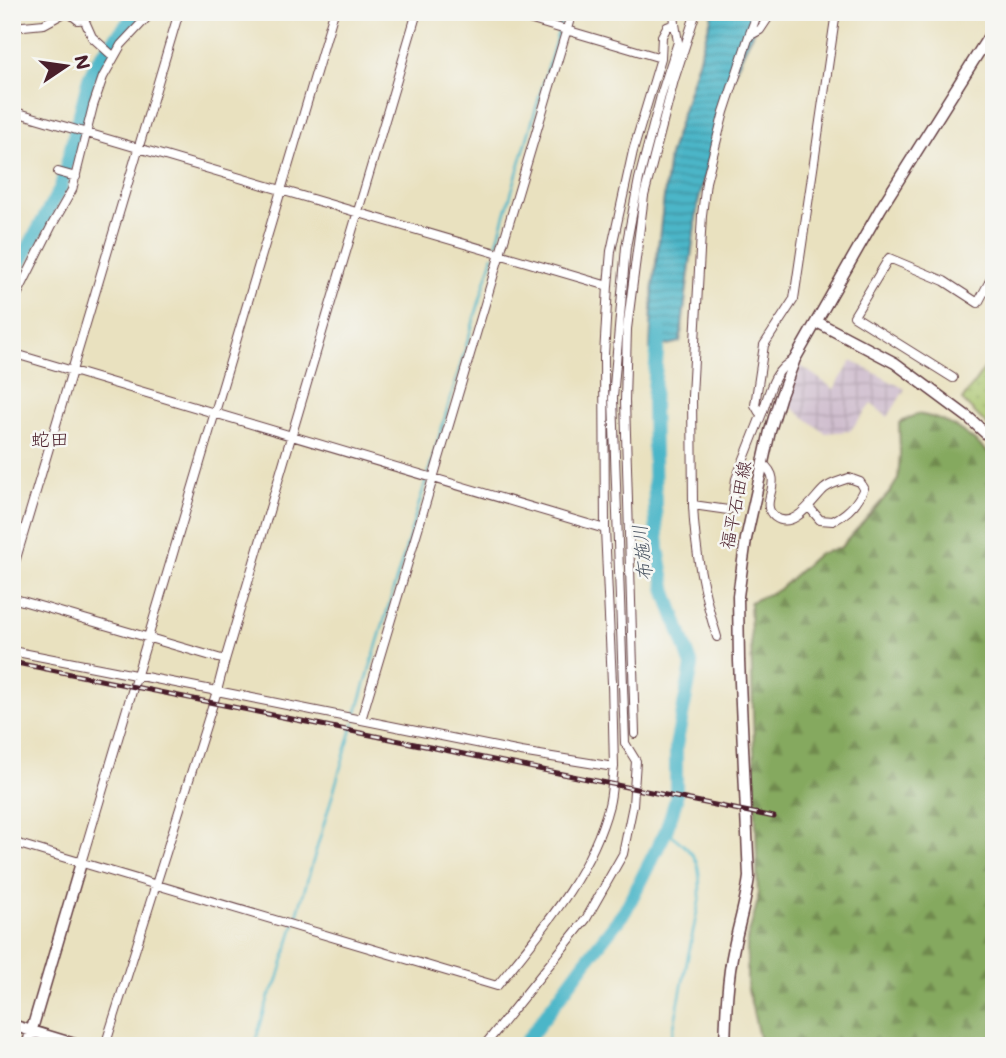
<svg xmlns="http://www.w3.org/2000/svg" width="1006" height="1058" viewBox="0 0 1006 1058" font-family="Mali,'Klee One',sans-serif">
<style>
.industrial{fill:url(#industrial-grid)}
.forest{fill:url(#forest-firs);stroke:#686444;stroke-width:2}
.park{fill:url(#park-dots);stroke:#78714a;stroke-width:2}
.water{fill:url(#water-rules);stroke:#4a6a7a;stroke-width:2}
.lines{fill:none;stroke-linecap:round;stroke-linejoin:round}
.stream{stroke:#4bb6c8;stroke-width:2.5}
.river{stroke:#4bb6c8;stroke-width:14}
.street-casing{stroke:#623c41;stroke-width:10}
.secondary-casing{stroke:#623c41;stroke-width:13}
.street{stroke:#fff;stroke-width:8}
.secondary{stroke:#fff;stroke-width:10}
.rail-casing{stroke:#4a1f2b;stroke-width:5}
.rail{stroke:#f6f6f2;stroke-width:2.5;stroke-dasharray:8;stroke-linecap:butt}
.labels{text-anchor:middle;stroke-width:5;stroke-linejoin:round;paint-order:stroke}
.street-label{font-size:18px;fill:#4a1f2b;stroke:#f6f6f2}
.neighbourhood-label{font-size:19px;fill:#4a1f2b;stroke:#f6f6f2}
.water-label{font-size:19px;font-style:italic;fill:#4a5462;stroke:#f6f6f2}
</style>
<defs>
<pattern id="industrial-grid" width="8" height="8" patternUnits="userSpaceOnUse" patternTransform="scale(1.75)"><rect width="8" height="8" fill="#cfbdce"/><path d="M0 4h8M4 0v8" fill="none" stroke="#b3a2b1"/></pattern>
<pattern id="forest-firs" width="22" height="20" patternUnits="userSpaceOnUse" patternTransform="scale(1.75)"><rect width="22" height="20" fill="#85a95e"/><path d="M5 1l3.5 6h-7zM16 11l3.5 6h-7z" fill="#6f894e"/></pattern>
<pattern id="park-dots" width="8" height="8" patternUnits="userSpaceOnUse" patternTransform="scale(1.75)"><rect width="8" height="8" fill="#a7c36a"/><path d="M2 2h.1M6 6h.1" fill="none" stroke="#91a75c" stroke-width="1.8" stroke-linecap="round"/></pattern>
<pattern id="water-rules" width="6" height="5" patternUnits="userSpaceOnUse" patternTransform="scale(1.75)"><rect width="6" height="5" fill="#4bb6c8"/><path d="M0 2.5h6" fill="none" stroke="#4093a3"/></pattern>
</defs>
<rect width="100%" height="100%" fill="#f6f6f2"/>
<filter id="ink" filterUnits="userSpaceOnUse"><feTurbulence type="fractalNoise" baseFrequency=".0143" numOctaves="2"/><feDisplacementMap in="SourceGraphic" scale="14" xChannelSelector="R" yChannelSelector="G"/><feConvolveMatrix kernelMatrix="1 2 1 2 8 2 1 2 1" color-interpolation-filters="sRGB"/></filter>
<filter id="wash" filterUnits="userSpaceOnUse"><feTurbulence type="fractalNoise" baseFrequency=".00686" numOctaves="4" result="noise"/><feDisplacementMap in="SourceGraphic" scale="28" xChannelSelector="R" yChannelSelector="G"/><feGaussianBlur stdDeviation="1.57" result="paint"/><feColorMatrix in="noise" values="0 0 0 0 0 0 0 0 0 0 0 0 0 0 0 0 0 1.4 0 .05"/><feComposite in="paint" operator="in"/></filter>
<g filter="url(#wash)">
<rect width="100%" height="100%" fill="#e9e1bf"/>
<path class="industrial" d="M852 361 905 389 888 417 871 404 850 431 825 433 786 403 801 366 834 389Z"/>
<path class="forest" d="M917 414C954 420 966 434 994 457V1046H761L747 985V941L758 900 750 602 778 590 818 554 840 548 890 492 898 479 900 454 899 423Z"/>
<path class="park" d="M994 355V432L962 400Z"/>
<path class="water" d="M713 12H762L729 84 698 203 680 342 650 349 653 288 669 156Z"/>
<g class="lines">
<path class="stream" d="M495 249 564 12
M356 715 493 256
M666 831C697 855 700 857 700 897L670 1046
M254 1046 269 996 277 983 354 722"/>
<path class="river" d="M12 278 61 187 89 79 98 60 137 12
M523 1046 586 961 625 911 666 831 676 800V746L692 666 666 592 658 549 655 508 653 401 659 328"/>
</g>
</g>
<g filter="url(#ink)">
<g class="lines">
<defs>
<path id="street" d="M68 12 78 20 84 19 92 37 114 57
M505 12 661 58
M758 12 749 36 760 30 772 12
M13 27 44 24 66 12
M749 36 724 112 706 182 702 215 692 396 693 505 728 510 732 508 736 479 763 411
M12 111 608 286 611 251 633 151 661 58 662 36 667 27 675 24 674 12
M58 172 76 177
M12 305 52 225 72 190 93 106 103 77 121 45 152 12
M12 353 605 529 612 683 614 767
M795 359C774 369 770 389 763 411L759 412 755 405 764 345 794 299 836 12
M953 378 854 316 889 258 944 281 978 303 994 273
M762 463C788 482 756 502 775 517 794 531 813 499 824 489 831 483 841 481 849 478L860 482 864 488C858 503 847 514 833 521L820 520 809 507
M693 505C695 551 703 593 717 637
M605 529 604 356 608 286
M12 572 179 12
M12 598 225 660 217 691 521 752 614 767C612 780 612 793 609 805 591 875 541 931 497 986L12 842
M12 651 217 691 105 1046
M225 660 417 12
M361 720 572 12
M635 734 625 401 627 329 644 196 674 80 696 12
M81 863 334 12
M484 1046 586 919 623 854 633 805 636 761 625 743 613 398 626 247 639 179 662 92 678 42 675 24"/>
<path id="secondary" d="M12 44 14 12
M817 322 895 363 969 418 994 441
M12 1025 81 1046
M27 1046 81 863
M725 1046C726 1013 727 979 734 947 739 923 746 901 749 877L739 661 738 596 746 539 770 431 780 398 795 359 881 208 994 28"/>
</defs>
<use href="#street" class="street-casing"/>
<use href="#secondary" class="secondary-casing"/>
<use href="#street" class="street"/>
<use href="#secondary" class="secondary"/>
<defs>
<path id="rail" d="M12 662 774 817"/>
</defs>
<use href="#rail" class="rail-casing"/>
<use href="#rail" class="rail"/>
</g>
</g>
<g class="labels">
<g class="street-label">
<text transform="translate(736 505) rotate(-78)" y="6">福平石田線</text>
</g>
<g class="neighbourhood-label">
<text x="50" y="446">蛇田</text>
</g>
<g class="water-label">
<text transform="translate(642 553) rotate(-96)" y="7">布施川</text>
</g>
</g>
<rect width="1006" height="1058" fill="none" stroke="#f6f6f2" stroke-width="42"/>
<g transform="translate(66 66) rotate(77)" stroke="#f6f6f2" stroke-width="5" paint-order="stroke">
<path d="M0-5L12 26L0 18L-12 26Z" fill="#4a1f2b"/>
<text y="-10" font-size="19" font-weight="bold" text-anchor="middle" fill="#4a1f2b">N</text>
</g>
</svg>
